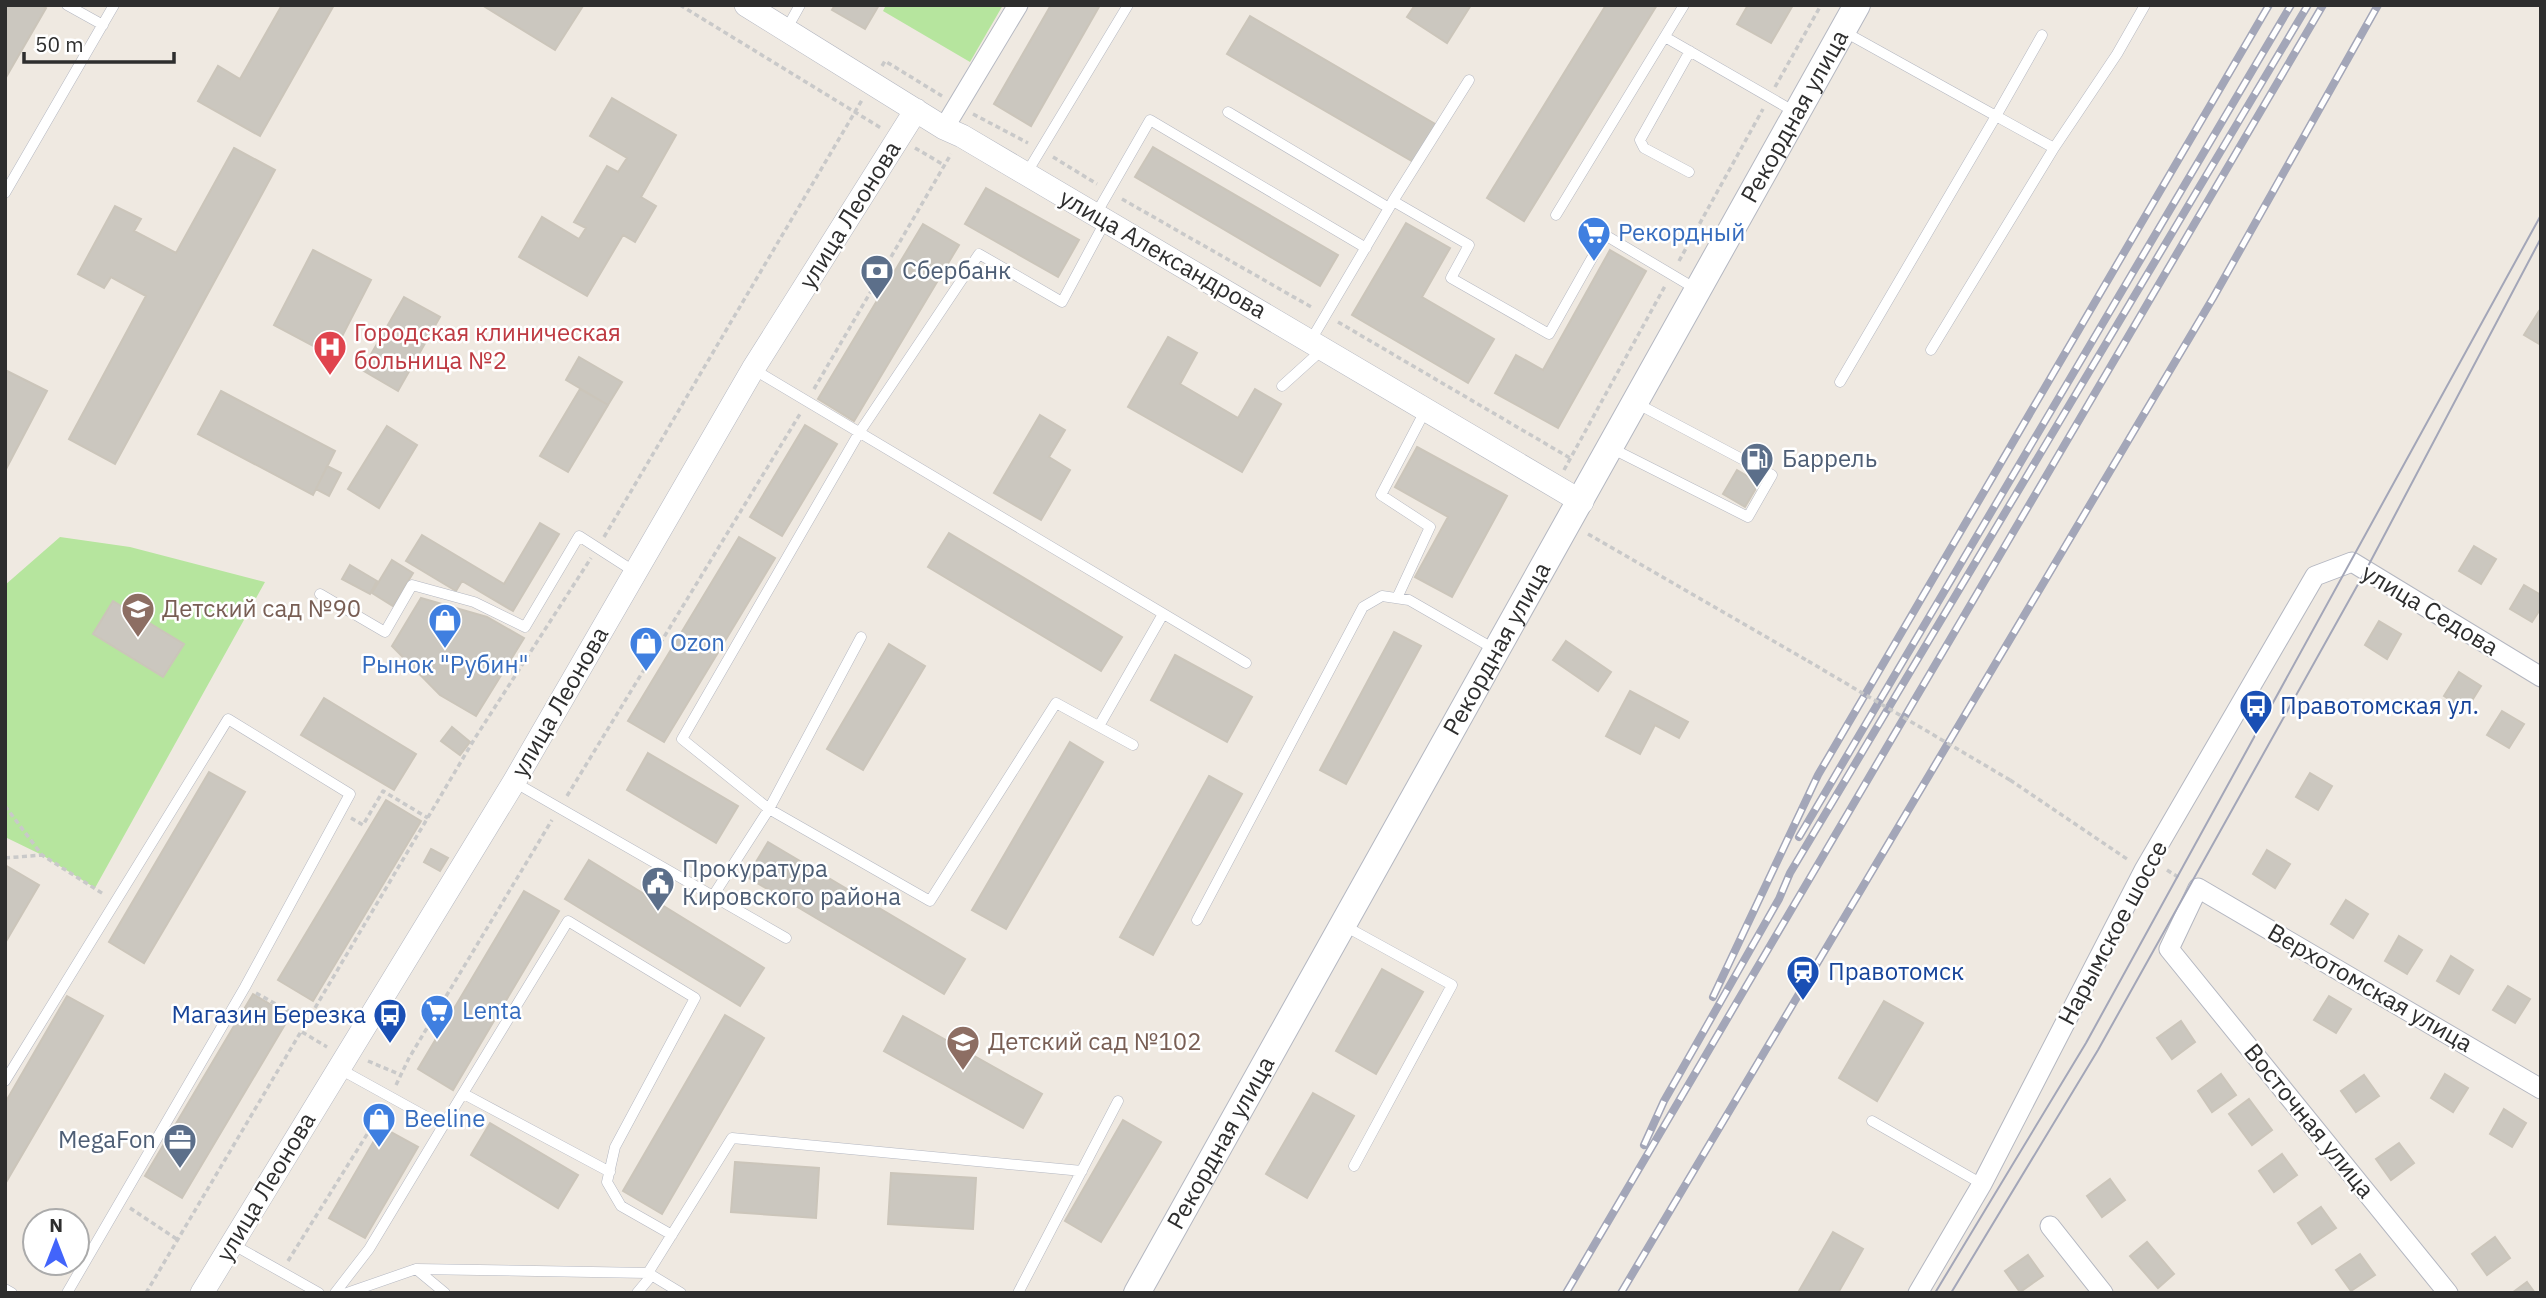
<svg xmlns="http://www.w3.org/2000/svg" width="2546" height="1298" viewBox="0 0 2546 1298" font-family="'IBM Plex Sans',sans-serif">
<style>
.green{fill:#b6e59e}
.building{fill:#cbc7bf;stroke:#cbc5ba;stroke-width:2}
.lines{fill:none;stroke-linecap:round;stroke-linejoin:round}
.service-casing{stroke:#b4b7c1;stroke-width:11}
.minor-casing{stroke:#b4b7c1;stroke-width:21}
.tertiary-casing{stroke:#b4b7c1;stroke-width:24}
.secondary-casing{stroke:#b4b7c1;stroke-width:28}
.path{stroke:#c9c9c9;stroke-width:3.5;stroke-dasharray:5 3.5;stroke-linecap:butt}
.service{stroke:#fff;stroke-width:10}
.minor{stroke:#fff;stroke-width:19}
.tertiary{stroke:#fff;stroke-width:23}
.secondary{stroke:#fff;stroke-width:26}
.tram{stroke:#a3a6b8;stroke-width:2}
.rail-casing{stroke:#a3a6b8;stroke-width:8}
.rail{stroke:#fff;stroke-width:5;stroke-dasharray:16;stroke-linecap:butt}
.path-bridge{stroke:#c9c9c9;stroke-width:3.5;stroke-dasharray:5 3.5;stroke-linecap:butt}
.labels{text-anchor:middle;stroke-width:5;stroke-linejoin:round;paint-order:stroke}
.street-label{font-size:24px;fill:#2e2e2e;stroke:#fff}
.shop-label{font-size:24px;fill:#366cbe;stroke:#fff;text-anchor:start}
.service-label{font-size:24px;fill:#4e5e75;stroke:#fff;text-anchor:start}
.health-label{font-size:24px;fill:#be3a42;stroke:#fff;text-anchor:start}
.education-label{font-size:24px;fill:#785e54;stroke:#fff;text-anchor:start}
.transit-label{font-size:24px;fill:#164399;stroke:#fff;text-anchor:start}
</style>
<rect width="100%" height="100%" fill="#efe9e1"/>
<path class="green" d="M886 5H1003L970 62 883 11Z
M60 537 130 547 265 582 95 888 42 855 5 837V585Z"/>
<path class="building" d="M5 5H41L46 8 5 79Z
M282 5H334L260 136 198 101 218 66 240 79Z
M482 5H582L583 6 555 50Z
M835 5H879L865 29 832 10Z
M1051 5H1100L1031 126 994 104Z
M1415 5H1471L1447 43 1407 17Z
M1606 5H1657L1524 221 1487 198Z
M1748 5H1793L1771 43 1737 24Z
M1250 16 1437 125 1415 163 1227 54Z
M612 98 676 135 641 197 656 206 635 242 623 235 587 296 519 257 542 217 579 239 586 228 574 222 607 166 618 172 627 158 590 136Z
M1153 147 1338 255 1320 286 1135 177Z
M234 148 275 170 115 464 69 439 146 296 111 277 104 288 78 274 115 206 141 219 134 231 176 253Z
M986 188 1079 240 1058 277 965 224Z
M1406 223 1450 248 1422 297 1494 339 1468 383 1352 315Z
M923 224 959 245 854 421 818 399Z
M313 250 371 280 332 356 274 325Z
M1610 250 1646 271 1558 428 1495 393 1516 355 1543 370Z
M404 297 440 317 398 391 362 370Z
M2539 311 2541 312V345L2524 335Z
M1168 337 1197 353 1180 384 1238 418 1255 389 1281 404 1242 472 1128 407Z
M579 357 622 382 608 405 566 380Z
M5 370 47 391 5 471Z
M580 389 608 405 568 472 540 456Z
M221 391 335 451 313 495 198 434Z
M1040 415 1065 430 1049 457 1070 470 1041 520 994 493Z
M805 425 837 444 782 536 750 517Z
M387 426 417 445 379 508 348 489Z
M1417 447 1507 496 1452 597 1415 577 1448 517 1395 487Z
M327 466 341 473 329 496 316 489Z
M1737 470 1759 483 1745 507 1723 494Z
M540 523 559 534 513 611 462 581 456 591 406 561 422 535 504 584Z
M949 533 1122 637 1101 671 928 567Z
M739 537 775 558 664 742 628 721Z
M2474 546 2496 559 2481 584 2459 571Z
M392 560 413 573 393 606 372 593Z
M350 565 377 581 370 594 342 579Z
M2524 585 2541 595V608L2532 622 2510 609Z
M421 598 487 617 524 638 476 716 440 695 392 646Z
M113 601 184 644 163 677 93 634Z
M2379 621 2401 634 2387 659 2365 645Z
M1394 632 1421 646 1346 784 1320 770Z
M1566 641 1611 672 1598 691 1553 660Z
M889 644 925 666 863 770 827 749Z
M1175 655 1252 697 1227 742 1151 700Z
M2459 672 2481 686 2466 710 2444 696Z
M1630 691 1688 722 1679 738 1655 725 1640 754 1606 736Z
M324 698 416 754 394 790 301 735Z
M2502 711 2524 724 2509 748 2487 735Z
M452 727 470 742 460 755 441 741Z
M1070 742 1103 762 1006 929 972 910Z
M648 753 738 806 716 843 627 790Z
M209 772 245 792 144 963 109 942Z
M2310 773 2332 786 2318 810 2296 797Z
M1209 776 1242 794 1153 955 1120 937Z
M386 800 421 821 313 1001 278 980Z
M768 842 965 959 944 994 747 877Z
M431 849 448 858 440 871 424 862Z
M2267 850 2290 864 2275 888 2253 874Z
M589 860 764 968 740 1006 565 899Z
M5 865 39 885 5 943Z
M524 891 559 911 453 1090 418 1069Z
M2346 900 2368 914 2353 938 2331 924Z
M2399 936 2422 950 2407 974 2385 961Z
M2451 956 2473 970 2459 994 2437 981Z
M1382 969 1423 992 1376 1074 1336 1051Z
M2508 986 2530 999 2515 1023 2493 1010Z
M253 994 290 1016 182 1198 145 1176Z
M67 996 103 1016 5 1184V1103Z
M2329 996 2351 1009 2336 1033 2314 1020Z
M1884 1001 1923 1023 1877 1101 1839 1078Z
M725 1015 764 1038 662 1214 623 1191Z
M903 1016 1042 1094 1023 1128 884 1051Z
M2181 1021 2195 1042 2172 1059 2157 1038Z
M2221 1074 2236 1095 2212 1112 2198 1091Z
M2445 1074 2468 1088 2453 1112 2431 1098Z
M2364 1075 2379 1096 2356 1112 2341 1091Z
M1313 1093 1354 1116 1307 1198 1266 1174Z
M2249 1099 2272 1130 2252 1145 2229 1114Z
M2504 1109 2526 1123 2512 1147 2490 1134Z
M1123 1120 1161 1142 1101 1242 1065 1221Z
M490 1123 578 1175 558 1208 471 1155Z
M382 1127 418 1147 365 1238 329 1218Z
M2399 1143 2414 1163 2391 1180 2376 1159Z
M2282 1154 2297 1175 2274 1192 2259 1171Z
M735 1162 819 1168 816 1218 731 1212Z
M891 1173 976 1178 973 1229 888 1224Z
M2110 1179 2125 1200 2102 1217 2087 1196Z
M2321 1207 2336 1228 2312 1244 2298 1223Z
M1833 1232 1863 1249 1838 1293H1802L1799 1291Z
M2495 1237 2510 1258 2487 1275 2472 1254Z
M2147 1242 2174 1274 2158 1288 2130 1256Z
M2360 1254 2375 1275 2351 1291 2336 1270Z
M2028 1255 2043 1276 2020 1292 2005 1271Z
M2527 1282 2535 1293H2512Z"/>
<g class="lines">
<defs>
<path id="service" d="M67 5 103 25
M786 30 800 5
M1665 37 1795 112
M1228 112 1389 208 1311 340
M2054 148 2117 54 2145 5
M1689 172 1644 148 1640 140 1690 51
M1026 174 1128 5
M5 193 114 5
M1393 201 1469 80
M1389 208 1393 201 1469 245 1451 278 1549 334 1605 235 1696 289
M1096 214 1150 120 1366 248
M1556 215 1684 5
M1931 350 2054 148 1996 116 2042 35
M753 369 1246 663
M1840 382 1996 116 1843 31
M1282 386 1323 349
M1611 448 1748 517 1772 475 1636 403
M320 594 385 632 412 585 474 602 525 627 579 536 635 572
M1397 598 1430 527 1381 495 1425 411
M861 637 769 809 682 739 859 433 979 254 1062 302 1105 222
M1099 726 1163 614
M514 782 786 938
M713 896 769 809 930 901 1056 703 1133 745
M1197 920 1363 607 1382 596 1409 600 1496 650
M1343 925 1452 985 1354 1166
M5 1081 228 719 350 794 245 987 67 1293
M464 1094 610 1172
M1872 1121 1982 1184
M443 1126 568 921 695 998 615 1147 607 1182 621 1206 672 1235
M232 1244 319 1293
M416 1269 445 1293
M648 1273 732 1138 1082 1171
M5 1289 12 1293
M335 1293 369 1249 443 1126 338 1068
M347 1293 416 1269 648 1273 681 1293
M637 1293 652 1275
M1018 1293 1118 1101"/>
<path id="minor" d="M944 128 1018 5
M2050 1226 2103 1293
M1918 1293 1982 1184 2144 870 2315 576 2352 562 2541 677
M2448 1293 2169 949 2198 888 2541 1089"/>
<path id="tertiary" d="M746 5 944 128 962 136 1582 502
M202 1293 514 782 753 369 916 110"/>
<g id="secondary">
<path id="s1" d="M1137 1293 1857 5"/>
</g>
</defs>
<use href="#service" class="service-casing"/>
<use href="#minor" class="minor-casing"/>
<use href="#tertiary" class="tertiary-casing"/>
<use href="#secondary" class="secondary-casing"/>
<path class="path" d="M680 5 881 128
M882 66 885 61 942 96
M1775 87 1821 5
M973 114 1028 143
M915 148 944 165
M1053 157 1097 184
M1122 199 1313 308
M1679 261 1763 109
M1338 322 1570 458
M814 389 951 154
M1564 470 1665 286
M1588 534 1808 661
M604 537 862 100
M2010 780 2127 859
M567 796 800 414
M5 806 42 855 105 895
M351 818 363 825 383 791 428 818
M5 858 42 855
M2167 870 2181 879
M256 993 308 1022
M302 1032 327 1047
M368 1061 401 1075
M396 1085 409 1058 552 820
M130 1208 178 1240
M288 1261 384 1107
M146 1293 475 738 591 558"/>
<use href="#service" class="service"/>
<use href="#minor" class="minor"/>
<use href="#tertiary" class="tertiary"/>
<use href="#secondary" class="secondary"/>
<path class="tram" d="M1935 1293 2086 1043 2541 215
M1951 1293 2098 1050 2366 570 2541 238"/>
<defs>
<path id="rail" d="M1799 837 2291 5
M1713 997 1818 775 2269 5
M1644 1145 1664 1101 1779 899 1790 873 2308 5
M1566 1293 2323 5
M1621 1293 2213 298 2378 5"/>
</defs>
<use href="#rail" class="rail-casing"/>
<use href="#rail" class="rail"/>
<path class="path-bridge" d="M1808 661 2010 780"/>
</g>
<defs>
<symbol id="supermarket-pin" viewBox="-11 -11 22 30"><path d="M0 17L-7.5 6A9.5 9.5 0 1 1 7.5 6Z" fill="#3f7fe0" stroke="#fff"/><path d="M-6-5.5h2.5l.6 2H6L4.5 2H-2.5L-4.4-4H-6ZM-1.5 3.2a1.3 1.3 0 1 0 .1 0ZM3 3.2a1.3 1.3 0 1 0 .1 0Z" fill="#fff"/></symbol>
<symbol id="bank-pin" viewBox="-11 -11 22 30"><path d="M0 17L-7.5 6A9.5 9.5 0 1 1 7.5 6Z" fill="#5c6f8a" stroke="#fff"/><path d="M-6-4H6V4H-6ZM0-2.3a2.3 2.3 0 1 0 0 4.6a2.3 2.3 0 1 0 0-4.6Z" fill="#fff"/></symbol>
<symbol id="hospital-pin" viewBox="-11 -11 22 30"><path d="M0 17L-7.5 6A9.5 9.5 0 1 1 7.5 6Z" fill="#e0444e" stroke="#fff"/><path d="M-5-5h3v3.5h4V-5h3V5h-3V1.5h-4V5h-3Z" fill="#fff"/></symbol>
<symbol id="fuel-pin" viewBox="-11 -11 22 30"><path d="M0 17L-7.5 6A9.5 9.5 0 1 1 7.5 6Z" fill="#5c6f8a" stroke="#fff"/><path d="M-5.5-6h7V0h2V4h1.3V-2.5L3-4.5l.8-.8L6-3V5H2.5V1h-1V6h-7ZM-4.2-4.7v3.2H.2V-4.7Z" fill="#fff"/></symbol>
<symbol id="school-pin" viewBox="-11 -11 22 30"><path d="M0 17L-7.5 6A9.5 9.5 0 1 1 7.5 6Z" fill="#8d6e63" stroke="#fff"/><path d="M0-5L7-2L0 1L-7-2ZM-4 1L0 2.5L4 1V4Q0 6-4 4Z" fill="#fff"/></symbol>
<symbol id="shop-pin" viewBox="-11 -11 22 30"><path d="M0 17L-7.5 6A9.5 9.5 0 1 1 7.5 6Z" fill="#3f7fe0" stroke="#fff"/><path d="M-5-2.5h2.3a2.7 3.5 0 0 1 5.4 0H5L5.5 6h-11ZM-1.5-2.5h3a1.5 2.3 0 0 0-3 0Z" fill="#fff"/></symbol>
<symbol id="bus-pin" viewBox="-11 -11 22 30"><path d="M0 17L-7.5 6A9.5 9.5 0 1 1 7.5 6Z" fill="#1a4fb4" stroke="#fff"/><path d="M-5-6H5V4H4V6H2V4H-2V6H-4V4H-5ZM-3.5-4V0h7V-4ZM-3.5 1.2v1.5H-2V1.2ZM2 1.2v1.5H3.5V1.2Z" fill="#fff"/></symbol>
<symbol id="civic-pin" viewBox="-11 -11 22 30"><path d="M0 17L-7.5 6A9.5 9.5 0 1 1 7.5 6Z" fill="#5c6f8a" stroke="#fff"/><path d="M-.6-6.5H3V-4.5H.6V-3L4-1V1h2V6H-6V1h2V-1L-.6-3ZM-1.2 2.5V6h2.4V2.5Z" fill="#fff"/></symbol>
<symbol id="station-pin" viewBox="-11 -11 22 30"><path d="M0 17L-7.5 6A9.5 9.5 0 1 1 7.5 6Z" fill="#1a4fb4" stroke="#fff"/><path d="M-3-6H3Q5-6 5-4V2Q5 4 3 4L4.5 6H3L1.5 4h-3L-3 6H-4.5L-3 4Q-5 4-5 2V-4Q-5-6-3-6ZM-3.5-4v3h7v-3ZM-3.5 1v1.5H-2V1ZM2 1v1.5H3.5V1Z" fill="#fff"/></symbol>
<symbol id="office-pin" viewBox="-11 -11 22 30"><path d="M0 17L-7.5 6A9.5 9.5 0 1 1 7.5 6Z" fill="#5c6f8a" stroke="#fff"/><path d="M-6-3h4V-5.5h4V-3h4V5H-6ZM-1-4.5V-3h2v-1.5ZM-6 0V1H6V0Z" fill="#fff"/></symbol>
</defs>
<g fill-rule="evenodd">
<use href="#supermarket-pin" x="1575" y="214" width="38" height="52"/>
<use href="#bank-pin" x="858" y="252" width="38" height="52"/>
<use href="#hospital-pin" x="311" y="328" width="38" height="52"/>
<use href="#fuel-pin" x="1738" y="440" width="38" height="52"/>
<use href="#school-pin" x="119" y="590" width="38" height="52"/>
<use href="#shop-pin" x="426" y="601" width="38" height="52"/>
<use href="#shop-pin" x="627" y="624" width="38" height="52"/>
<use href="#bus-pin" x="2237" y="687" width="38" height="52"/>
<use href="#civic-pin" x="639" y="864" width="38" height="52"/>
<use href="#station-pin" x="1784" y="953" width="38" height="52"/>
<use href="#supermarket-pin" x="418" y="992" width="38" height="52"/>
<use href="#bus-pin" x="371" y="996" width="38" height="52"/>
<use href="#school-pin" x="944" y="1023" width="38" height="52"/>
<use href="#shop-pin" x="360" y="1100" width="38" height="52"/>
<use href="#office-pin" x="161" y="1121" width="38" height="52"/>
</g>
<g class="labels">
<g class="street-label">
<text dy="8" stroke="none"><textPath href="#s1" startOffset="1348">Рекордная улица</textPath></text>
<text transform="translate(850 215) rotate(-58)" y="8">улица Леонова</text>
<text transform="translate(1163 254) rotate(30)" y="8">улица Александрова</text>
<text transform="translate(2430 610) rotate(31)" y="8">улица Седова</text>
<text dy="8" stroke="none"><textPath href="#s1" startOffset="738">Рекордная улица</textPath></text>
<text transform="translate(560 702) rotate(-60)" y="8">улица Леонова</text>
<text transform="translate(2113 933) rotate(-62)" y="8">Нарымское шоссе</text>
<text transform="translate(2370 988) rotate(30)" y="8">Верхотомская улица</text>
<text transform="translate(2309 1121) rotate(51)" y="8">Восточная улица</text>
<text dy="8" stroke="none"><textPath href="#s1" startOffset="172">Рекордная улица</textPath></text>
<text transform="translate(266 1187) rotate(-59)" y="8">улица Леонова</text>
</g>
<g class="shop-label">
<text x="1618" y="241">Рекордный</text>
<text x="670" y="651">Ozon</text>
<text x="445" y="673" text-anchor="middle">Рынок "Рубин"</text>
<text x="462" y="1019">Lenta</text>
<text x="404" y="1127">Beeline</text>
</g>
<g class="service-label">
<text x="902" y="279">Сбербанк</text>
<text x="1782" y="467">Баррель</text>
<text x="682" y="877">Прокуратура<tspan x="682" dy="28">Кировского района</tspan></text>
<text x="156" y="1148" text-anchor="end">MegaFon</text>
</g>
<g class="health-label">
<text x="354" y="341">Городская клиническая<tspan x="354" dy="28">больница №2</tspan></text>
</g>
<g class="education-label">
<text x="162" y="617">Детский сад №90</text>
<text x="988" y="1050">Детский сад №102</text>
</g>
<g class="transit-label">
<text x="2280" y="714">Правотомская ул.</text>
<text x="1828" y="980">Правотомск</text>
<text x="366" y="1023" text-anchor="end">Магазин Березка</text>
</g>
</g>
<rect width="2546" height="1298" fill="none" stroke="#2e2e2e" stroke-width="14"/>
<g transform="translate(56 1242)"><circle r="33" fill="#ffffff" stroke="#ababab" stroke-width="2"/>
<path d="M0-5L12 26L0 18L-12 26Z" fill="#4264fb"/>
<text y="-10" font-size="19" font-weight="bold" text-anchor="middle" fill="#2e2e2e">N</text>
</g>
<path d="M24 52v10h150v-10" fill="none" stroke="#2e2e2e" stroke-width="3.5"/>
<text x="35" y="52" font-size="21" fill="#2e2e2e" stroke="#ffffff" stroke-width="5" paint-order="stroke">50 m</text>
</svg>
